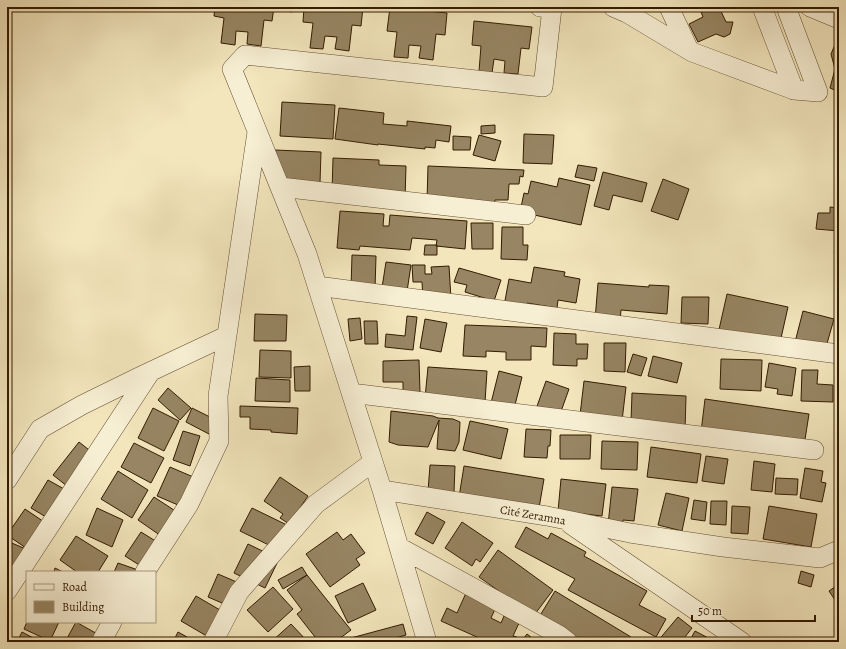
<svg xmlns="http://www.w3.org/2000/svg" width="846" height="649" viewBox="0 0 846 649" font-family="Alegreya,serif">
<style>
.building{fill:#978563;stroke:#341b01}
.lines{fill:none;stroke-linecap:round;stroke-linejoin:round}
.street-casing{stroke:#644e30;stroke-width:20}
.street{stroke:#f7efd4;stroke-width:19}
.labels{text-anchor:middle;stroke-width:3.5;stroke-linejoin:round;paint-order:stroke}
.street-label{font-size:12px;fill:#341b01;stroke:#f7efd4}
</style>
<rect width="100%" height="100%" fill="#f3e6bd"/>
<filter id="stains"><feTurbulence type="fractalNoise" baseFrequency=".005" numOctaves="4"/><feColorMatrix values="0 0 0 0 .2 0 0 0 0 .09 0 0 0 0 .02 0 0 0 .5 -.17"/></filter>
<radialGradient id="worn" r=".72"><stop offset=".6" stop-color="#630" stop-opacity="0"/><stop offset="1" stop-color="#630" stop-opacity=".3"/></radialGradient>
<path class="building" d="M215 7H274L272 21 264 20 261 46 247 44 248 32 236 31 235 45 221 43 224 18 214 16Z
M274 7H293L292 12 273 9Z
M304 7H363L361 26 352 25 349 51 335 49 337 37 325 36 323 49 310 48 313 23 303 22Z
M390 7 447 13 445 35 436 34 433 60 419 58 421 46 409 45 408 58 394 57 397 32 387 31Z
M699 7H719L726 22H733L730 34 724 37 716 34 698 42 689 24 703 17Z
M474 21 532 27 529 49 521 48 518 74 504 73 505 61 494 59 492 73 479 71 481 46 472 45Z
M839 41V92L830 88 835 69 831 54 834 47Z
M282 102 335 105 333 139 280 136Z
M339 108 384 113 383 124 407 126V121L451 126 449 142 436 140 435 148 425 147V149L378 144V145L335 139Z
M495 125V133L481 134V126Z
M524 134 554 135 552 164 523 163Z
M479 135 501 141 495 161 473 155Z
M453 136 471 137 470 150H453Z
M275 150 321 152 320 183 274 181Z
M333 158 379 160V165L406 166 405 199 332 192Z
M578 165 597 168 594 181 575 177Z
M428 166 524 170 523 177 520 176 519 184H509L508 200H495L494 204 427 201Z
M603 172 647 183 642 202 613 195 609 210 594 206Z
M559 178 590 185 581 225 520 212 524 193 528 194 531 181 557 187Z
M663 179 689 189 678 220 651 211Z
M830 207 839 208V231L816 229 818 213H830Z
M340 211 384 214 383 226H389L390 215 467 221 465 249 436 246 437 240 412 238 410 250 360 246 359 250 337 248Z
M471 223H493V249H472Z
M502 227H523V245H528L527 260 501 259Z
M839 242V255L834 253Z
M425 245H437V255H424Z
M352 255 376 256 375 289 351 288Z
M386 262 411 265 406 298 381 294Z
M412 265H425V274H432L431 267 449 266 451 299 423 300 422 282H413Z
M534 267 565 272 564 276 580 279 576 303 558 300 557 308 527 303 526 311 504 306 509 279 531 283Z
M459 268 501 280 494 301 465 292 467 285 454 282Z
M598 283 649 287V285L669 286 667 314 621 310 620 321 595 320Z
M727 294 788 307 779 347 718 334Z
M682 297H709L708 324 681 323Z
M803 311 834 319 824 354 794 346Z
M255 314 287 315 286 341H254Z
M407 316 417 317 413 350 385 347 386 334 405 336Z
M360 318 362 339 350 341 348 319Z
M425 319 447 323 441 352 420 348Z
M364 321H377L378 344H365Z
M465 325 547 328 546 347 531 346V360H506V352L486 351V357L463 356Z
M839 329V356L832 353Z
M554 333 576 334V344H588L587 359H577V366L553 365Z
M604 343H626L625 372 604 371Z
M260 350 291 351V378L259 377Z
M633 354 647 358 641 376 627 372Z
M653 356 682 363 677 383 648 376Z
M721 359 762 360 761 391 720 389Z
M419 360 420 393H403V382H383V361Z
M769 363 796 368 792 396 777 394 778 389 765 387Z
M310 366V391H295L294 367Z
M428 367 487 371 485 402 425 398Z
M802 370H818L817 384 833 385V402L801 401Z
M499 371 522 377 514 409 491 403Z
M256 378 290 380V402L255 401Z
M546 381 569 389 559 417 536 409Z
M584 381 626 387 622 421 580 415Z
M168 388 191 408 180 420 158 400Z
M632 393 686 396 685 431 631 422Z
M705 399 809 414 804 446 701 432Z
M240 406 298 408 297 434 271 432V430L250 429V417H240Z
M153 408 179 421 164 451 138 438Z
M192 408 216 420 209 434 186 422Z
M391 411 433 416 438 418 453 419 460 422 459 442 455 451 437 449 439 420 428 447 398 445 389 442Z
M470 421 508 429 501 459 463 450Z
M526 429 551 430 550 446H548L547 458 524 457Z
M183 431 200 436 190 466 173 460Z
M560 435H591L590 459H560Z
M602 441 638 442 637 470 601 469Z
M79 442 98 457 72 490 53 475Z
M134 443 164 458 151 483 121 467Z
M651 447 701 454 697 483 647 477Z
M706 456 728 459 724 484 702 481Z
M754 461 775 464 772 492 751 490Z
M430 465 455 466 454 492 428 491Z
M464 466 544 479 538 514 459 497Z
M170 467 198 479 185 508 157 496Z
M805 468 823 471 821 482 826 483 822 502 800 498Z
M118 471 148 490 132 518 101 499Z
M280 477 308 496 289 524 280 518 283 514 264 501Z
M776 478 798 479 797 495 775 494Z
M561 479 606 484 602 516 558 511Z
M48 480 73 494 56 523 31 508Z
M612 487 638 489 634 521 623 520 622 527 608 525Z
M666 493 689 498 682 531 658 525Z
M154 497 180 514 164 538 138 520Z
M694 500 707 502 705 521 691 519Z
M711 501H727L726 525 710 524Z
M732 506 750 507 748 534 731 533Z
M769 506 817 514 811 547 763 539Z
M97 508 123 520 112 547 86 535Z
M252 508 289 526 277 549 240 531Z
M25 509 50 526 26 548 7 535Z
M427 512 445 522 433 544 415 534Z
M462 522 493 543 480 562 476 559 472 566 445 548Z
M526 527 548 539 551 533 586 552 584 556 647 591 639 605 666 619 656 637 568 590 575 579 515 547Z
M141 532 162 545 147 570 125 556Z
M337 532 343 540 351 534 365 553 356 559 360 565 330 587 306 554Z
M76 536 108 556 98 572H77L60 560Z
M7 541 33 552 7 575Z
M248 544 279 559 265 588 234 573Z
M498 550 553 590 535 614 517 604 479 577Z
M118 563 138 570 137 572H114Z
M302 567 307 575 283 589 278 580Z
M55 568 63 572H54Z
M801 571 814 575 811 587 798 583Z
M218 574 246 586 236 609 208 597Z
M307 575 351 630 335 642H319L297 614 302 610 287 590Z
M363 583 376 610 348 623 335 596Z
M839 584V606L829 591Z
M273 587 293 609 268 632 247 610Z
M555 591 631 637 628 642H569L536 622Z
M466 593 496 607 491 618 501 623 504 616 519 623 513 636 517 637 515 642H488L441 621 447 608 457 613Z
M196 596 232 617 217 642 181 621Z
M678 617 692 628 681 642H657Z
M27 622H59L50 641 24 629Z
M76 622 101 636 97 642H65Z
M291 624 308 642H271Z
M403 624 406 635 388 640V642H352L351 638Z
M695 631 714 641V642H689Z
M22 632 41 642H17Z
M178 632 196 642H173Z
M527 634 536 641 535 642H521Z"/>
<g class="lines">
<defs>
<path id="street" d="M613 7 627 13 692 52 794 90 818 92 786 7
M669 7 689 50
M762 7 794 90
M810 7 839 19
M280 187 526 215
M317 286 839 354
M351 393 814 450
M7 480 40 429 82 405 139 377 226 336
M382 490 307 254 232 69 245 55 543 87 552 8 540 7
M570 524 742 642
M399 547 559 635 568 642
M145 572 189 504 219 441 218 396 257 132
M7 591 151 371
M101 642 112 622
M213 642 239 592 316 504 373 462
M427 642 382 490 547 516 630 533 723 547 820 558 839 550"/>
</defs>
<use href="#street" class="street-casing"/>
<use href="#street" class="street"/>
</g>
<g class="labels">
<g class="street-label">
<text transform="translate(533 515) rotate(10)" y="4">Cité Zeramna</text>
</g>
</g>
<rect width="846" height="649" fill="none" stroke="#f3e6bd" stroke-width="24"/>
<rect x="8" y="8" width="830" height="633" fill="none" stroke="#341b01" stroke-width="2"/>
<rect x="12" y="12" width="822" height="625" fill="none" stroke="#341b01"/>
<rect x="26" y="571" width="130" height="52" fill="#f7efd4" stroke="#a99a80"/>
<rect x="34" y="584" width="20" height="6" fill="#f7efd4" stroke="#a99a80"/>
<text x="62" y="591" font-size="12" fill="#341b01">Road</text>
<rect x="34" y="601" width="20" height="12" fill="#978563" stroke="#a99a80"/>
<text x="62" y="611" font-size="12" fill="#341b01">Building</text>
<path d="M692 615v6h123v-6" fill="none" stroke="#341b01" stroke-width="2"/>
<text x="698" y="615" font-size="12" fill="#341b01" stroke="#f7efd4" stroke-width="3" paint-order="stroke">50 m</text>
<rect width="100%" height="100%" filter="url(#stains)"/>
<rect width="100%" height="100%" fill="url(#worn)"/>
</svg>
